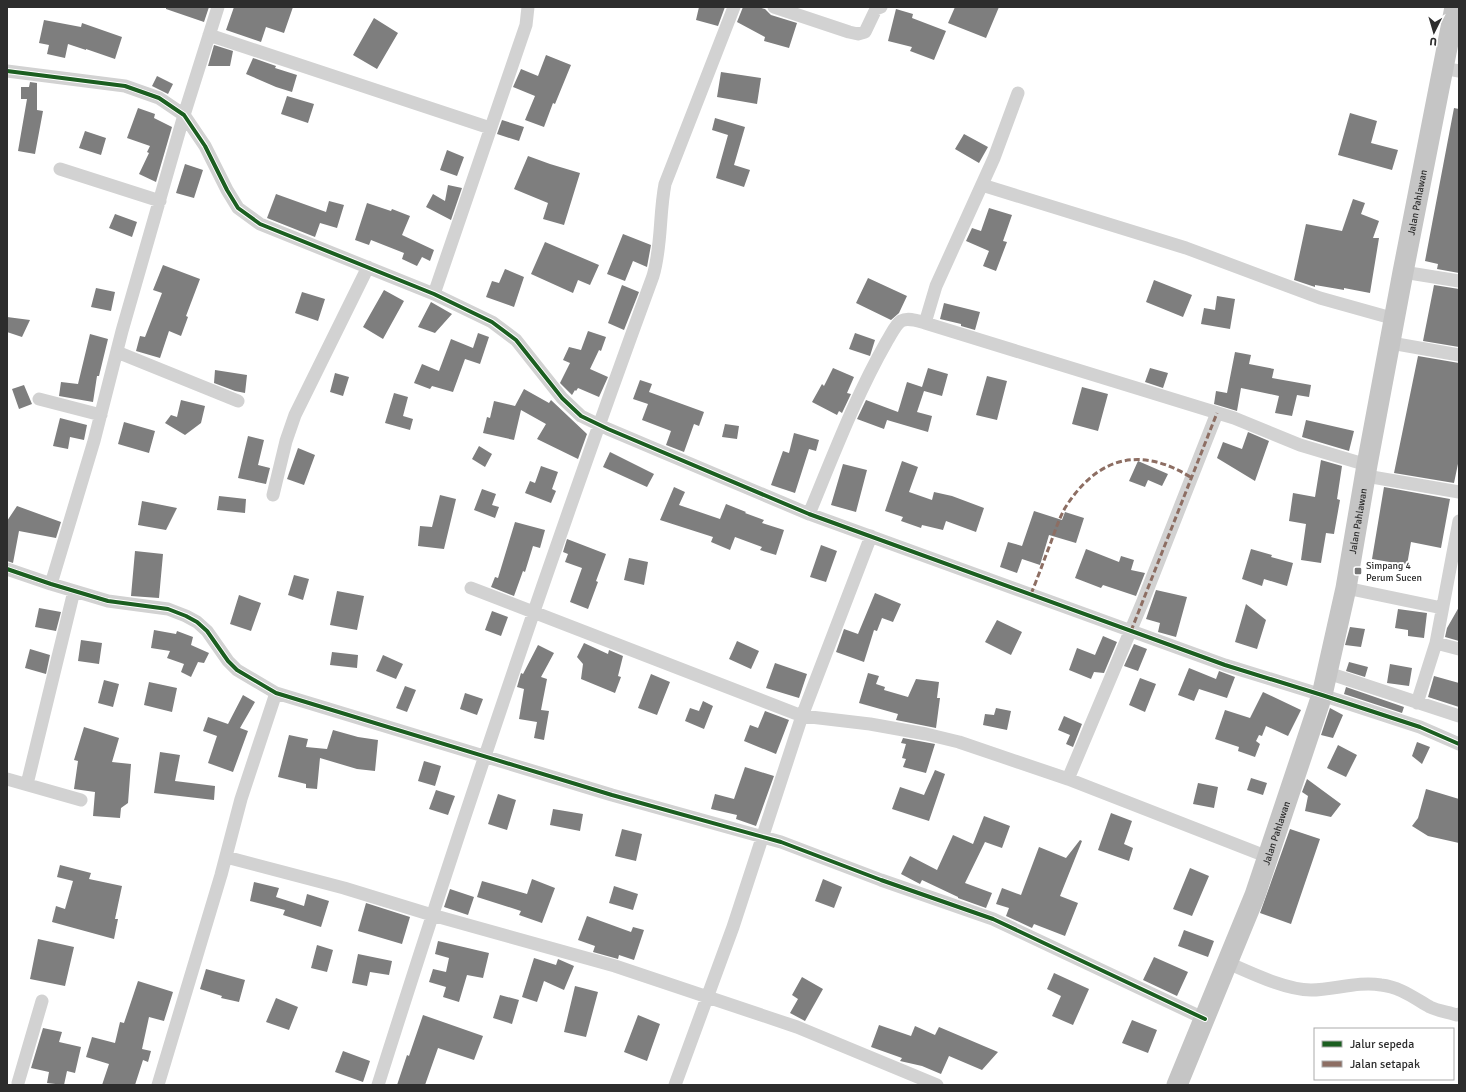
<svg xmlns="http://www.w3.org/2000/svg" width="1466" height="1092" viewBox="0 0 1466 1092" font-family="Signika,sans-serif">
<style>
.building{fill:#7e7e7e}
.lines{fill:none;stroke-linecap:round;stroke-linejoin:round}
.minor{stroke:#d2d2d2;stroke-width:13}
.primary{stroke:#c5c5c5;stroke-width:21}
.quiet{stroke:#8d6e63;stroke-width:3;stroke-dasharray:6 3;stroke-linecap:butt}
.cycleway-casing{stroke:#fff;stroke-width:6}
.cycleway{stroke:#1b5e20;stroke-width:4}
.poi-dot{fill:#767676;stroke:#fff;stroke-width:1.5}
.labels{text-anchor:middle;stroke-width:4;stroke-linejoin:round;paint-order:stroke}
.street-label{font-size:10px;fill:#2d2d2d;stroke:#fff}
.poi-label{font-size:10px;fill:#2d2d2d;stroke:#fff;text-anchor:start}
</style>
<rect width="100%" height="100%" fill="#fff"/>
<path class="building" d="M166 7H209L204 22 166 9Z
M234 7H293L284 33 266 27 261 42 226 30Z
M699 7H725L718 26 696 20Z
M743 7H758L765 9 771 15 797 23 789 48 764 41 765 37 737 22Z
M955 7H999L986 38 948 23Z
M896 9 913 14 912 18 946 31 934 60 910 51 912 47 888 41Z
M374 18 398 33 377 69 353 55Z
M44 20 81 27 82 23 122 37 115 59 86 49V50L68 44 65 58 47 54 49 45 39 43Z
M214 45 233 51 230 66H208Z
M546 55 571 65 555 104 553 103 544 127 525 120 535 96 513 87 521 69 538 76Z
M253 58 276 66 275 68 297 75 292 92 276 87 246 74Z
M721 72 761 78 757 104 717 97Z
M157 76 173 84 168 94 152 86Z
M30 82 37 83V110L43 111 35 154 18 151 27 99H21V87H29Z
M287 96 314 104 308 123 281 114Z
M138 108 155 114 154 118 172 127 156 182 139 174 149 153 147 152 150 146 127 138Z
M1454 108 1459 109V273L1437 269 1438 264 1425 261Z
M1350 113 1377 121 1371 143 1398 150 1392 170 1338 155Z
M715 118 745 127 734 165 750 170 744 187 716 178 728 135 712 130Z
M502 120 524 127 519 141 497 134Z
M85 131 106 138 101 155 79 148Z
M964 134 988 147 979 163 955 149Z
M447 150 464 157 457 176 440 170Z
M528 156 550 164 580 173 564 225 543 219 548 203 514 189Z
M185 164 203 170 194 198 176 193Z
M448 185 462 188 451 220 426 207 433 194 445 201Z
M276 194 326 212 329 201 344 205 337 228 320 223 315 237 267 218Z
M1353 199 1365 203 1361 214 1379 221 1373 238H1379L1370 293 1344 288V290L1315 285V287L1294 280 1306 224 1342 231Z
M367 203 391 211 392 209 410 216 402 235 434 250 430 261 422 257 417 266 402 259 404 253 371 240 369 245 355 240Z
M989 208 1012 215 1003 241 1007 242 996 271 983 266 989 251 966 241 972 228 981 231Z
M115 214 137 222 132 237 109 228Z
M623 234 651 245 647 267 633 261 625 281 607 274Z
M545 242 599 265 590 285 578 280 573 293 531 274Z
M163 265 200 279 186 316 188 317 181 336 169 331 160 358 136 351 140 336 145 337 162 293 153 290Z
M505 269 524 277 514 307 486 297 492 281 499 283Z
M868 278 907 296 899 313 891 320 856 303Z
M1154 280 1192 295 1183 317 1146 302Z
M622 285 639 292 624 330 608 323Z
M1434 285 1459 289V347L1423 341Z
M96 288 115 292 111 311 91 307Z
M384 290 404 301 383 339 363 327Z
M302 292 325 299 318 321 295 313Z
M1217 296 1235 299 1230 329 1201 324 1204 308 1215 310Z
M431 302 452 314 435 333 418 327Z
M944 303 980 312 975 330 961 326V324L940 319Z
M7 317 30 320 22 337 7 332Z
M588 331 606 337 601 351 599 350 590 369 608 377 599 397 578 388 576 391 575 390 572 395 560 383 570 363 563 360 569 347 581 350Z
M478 333 489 337 480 364 465 359 453 392 432 386 430 389 414 383 422 364 439 371 451 339 473 348Z
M855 333 875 340 870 356 849 349Z
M90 334 108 339 99 376H97L93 402 59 396 61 382 78 384Z
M1235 352 1251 355 1249 364 1274 369 1272 378 1311 385 1309 397 1297 395 1292 416 1275 413 1279 396 1241 388 1237 411 1214 404 1216 391 1227 393Z
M1418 356 1459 363V459L1454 483 1394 473Z
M833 368 854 377 847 393 851 394 842 413 839 411 837 415 812 402 822 384 824 386Z
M928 368 948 374 942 396 924 391 917 412 932 416 928 432 887 420 884 429 857 419 866 400 898 412 907 382 922 387Z
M1150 368 1168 373 1163 388 1145 382Z
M215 370 247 375 245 393 235 391 214 383Z
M335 373 349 377 343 396 330 392Z
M987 376 1007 381 997 420 976 415Z
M640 380 652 384 649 392 704 412 699 426 694 424 684 452 666 445 671 431 642 420 648 404 633 399Z
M24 385 32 404 19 409 12 389Z
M1082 387 1108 394 1098 431 1072 424Z
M524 389 549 403 551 400 587 434 578 459 537 439 546 424 521 410 514 440 483 433 487 417 490 418 494 401 515 406Z
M394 393 408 397 403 416 413 419 410 430 385 423Z
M181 400 205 406 201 423 185 435 165 423 171 415 177 417Z
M60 418 87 425 84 440 70 437 68 449 53 446Z
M1306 420 1354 431 1349 451 1302 437Z
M124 422 155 431 149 453 118 444Z
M725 424 739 426 737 439 722 437Z
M1248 432 1269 441 1255 481 1217 458 1223 442 1242 449Z
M794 433 819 440 816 451 809 449 795 493 771 485 783 451 789 453Z
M248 436 264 440 258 465 270 468 266 484 238 478Z
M479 446 492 454 485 467 472 459Z
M298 448 315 455 304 485 287 479Z
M610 452 654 474 647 487 603 467Z
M1321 460 1342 466 1337 499 1340 500 1334 534 1326 533 1321 563 1301 560 1306 524 1289 521 1293 493 1315 497Z
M902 461 918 467 909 492 932 500 934 492 952 496 984 508 976 532 946 521 943 530 922 525 921 528 901 521 903 517 885 511Z
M1138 461 1168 474 1162 486 1148 480 1145 487 1129 481Z
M843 464 867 470 856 512 831 505Z
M541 466 558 472 552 489 556 491 551 503 525 493 530 481 535 483Z
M674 487 685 492 679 505 720 519 726 504 746 512 745 513 764 520 762 523 784 530 776 555 760 550 762 547 735 537 730 550 711 542 713 537 660 520Z
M1384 487 1450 499 1441 548 1411 542 1407 565 1372 559Z
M482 489 496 494 492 505 499 507 495 518 474 510Z
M440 495 456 499 444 549 418 546 420 526 432 527Z
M219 496 246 499 245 513 217 510Z
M142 501 177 508 166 530 138 525Z
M17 506 61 522 56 538 19 531 13 563 7 561V521Z
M1034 511 1062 520 1065 512 1084 518 1076 543 1049 535 1040 565 1022 559 1017 573 1000 567 1008 542 1022 546Z
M515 522 545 530 540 548 533 546 525 572 523 571 514 596 491 587 495 577 498 578Z
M567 539 606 554 596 581 598 582 588 609 570 602 582 568 565 562 568 554 563 552Z
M821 545 837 551 826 582 810 577Z
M1086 549 1119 562 1121 556 1134 560 1131 570 1145 573 1136 596 1103 585 1101 588 1075 578Z
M1251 549 1272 555 1271 557 1293 563 1287 586 1264 579 1262 586 1242 579Z
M135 551 163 554 159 598 131 596Z
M629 558 648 562 644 585 624 580Z
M294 575 309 579 303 600 288 595Z
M1156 590 1187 597 1176 637 1158 632 1160 623 1146 619Z
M337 591 364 596 357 630 330 625Z
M875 593 901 604 893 622 882 618 877 631 874 630 864 662 836 652 844 629 858 634Z
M239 595 261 603 251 631 230 624Z
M1246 604 1266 620 1257 649 1235 642Z
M1459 607V641L1445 637 1447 628Z
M39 608 61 612 56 631 35 627Z
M1398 609 1427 613 1424 638 1408 636V630L1395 628Z
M492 611 508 617 501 636 485 630Z
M997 620 1022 632 1011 655 985 642Z
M1350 627 1365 629 1361 647 1345 645Z
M154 630 176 634 177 631 193 637 191 645 209 653 204 663 198 662 191 677 181 672 184 664 167 658 170 651 151 648Z
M1103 636 1117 642 1104 673 1094 672 1091 679 1069 670 1077 648 1095 655Z
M81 640 102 643 99 664 78 661Z
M737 641 759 651 751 669 729 659Z
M584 643 608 654 609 650 623 656 618 676 621 677 615 693 581 679 583 664 577 657Z
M1134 644 1147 649 1138 671 1124 666Z
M538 645 554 653 541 677 547 679 541 710 549 711 544 740 534 738 537 722 519 719 524 689 517 687 521 673 523 674Z
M30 649 50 655 46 674 25 668Z
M332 652 358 655 357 668 330 665Z
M383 655 403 664 396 679 376 671Z
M1349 662 1368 667 1365 677 1346 671Z
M775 663 807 674 799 698 766 688Z
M1390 664 1412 668 1409 686 1387 683Z
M1189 668 1216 679 1219 671 1235 677 1227 698 1199 689 1194 701 1178 695Z
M868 673 879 676 876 684 885 687 884 690 908 697 916 679 939 682 937 698H940L936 728 896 720 898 714 859 703Z
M651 674 670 682 657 715 638 708Z
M1434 676 1459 683V707L1428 697Z
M1140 678 1156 684 1145 712 1129 705Z
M104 680 119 684 113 707 98 703Z
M149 682 177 688 172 712 144 705Z
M405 686 416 690 407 712 396 708Z
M1346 687 1404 707 1402 713 1344 694Z
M1263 692 1301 710 1288 736 1266 726 1262 736 1259 735 1256 741 1260 744 1255 757 1238 751 1239 747 1215 739 1225 710 1250 718Z
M465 693 483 699 477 715 460 709Z
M243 695 255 702 240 728 248 731 233 772 208 763 217 736 203 731 208 717 228 724Z
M703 701 713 706 704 729 685 721 690 708 699 711Z
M996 708 1011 711 1007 730 983 725 985 714 994 715Z
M1330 708 1343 715 1333 738 1321 735Z
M765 711 789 720 776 754 744 741 750 725 758 728Z
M1064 716 1082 724 1073 747 1066 744 1070 735 1058 730Z
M84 727 119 738 112 762 131 764 128 803 121 808 120 818 93 816 95 792 74 789 78 761 74 760Z
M333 730 358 737 378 740 375 771 357 769 320 758 317 789 306 788V784L278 777 289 735 308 739 306 747 327 749Z
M903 738 935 744 926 773 903 767 906 759 902 758 906 744 901 743Z
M1417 742 1430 747 1422 764 1412 756Z
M1338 745 1357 755 1346 777 1327 768Z
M160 752 180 755 175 781 215 786 214 800 154 793Z
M424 761 441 766 435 786 418 781Z
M745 767 774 776 756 826 736 819 737 815 711 809 715 794 734 799Z
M935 770 945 774 929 821 892 809 900 787 924 795Z
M1251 778 1267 783 1263 795 1247 790Z
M1307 779 1341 804 1331 817 1305 811 1308 796 1302 792Z
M1198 783 1218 787 1214 808 1193 804Z
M1426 789 1459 799V843L1428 836 1412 826 1418 818Z
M436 790 455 796 448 815 429 809Z
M498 794 516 800 507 830 488 824Z
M553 809 583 814 580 831 550 825Z
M1111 813 1132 821 1124 844 1133 848 1129 861 1098 850Z
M984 816 1010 826 1002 848 985 842 965 883 992 893 986 908 958 898V897L922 880 920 884 901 874 910 856 937 870 953 835 973 844Z
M622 829 642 834 636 861 615 856Z
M1290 829 1320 839 1291 924 1260 913Z
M1080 840 1082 841 1060 896 1078 903 1065 936 1034 924 1032 928 1006 916 1009 908 996 904 1002 888 1021 895 1039 847 1066 858Z
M60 865 91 873 89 879 122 886 115 919H118L114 939 52 922 56 906 65 909 73 881 57 877Z
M1190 868 1209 876 1192 916 1173 909Z
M532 879 555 888 542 923 519 915 521 911 477 897 482 881 527 894Z
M823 879 842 887 834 908 815 901Z
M254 882 279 888 276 897 304 906 307 894 329 901 321 927 283 915 285 910 250 901Z
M614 886 638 894 633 910 609 903Z
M450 889 474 897 468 915 444 907Z
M366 903 410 917 402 944 358 931Z
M587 916 631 932 633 927 644 930 634 960 619 955 618 959 593 952 595 946 578 940Z
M1184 930 1214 941 1208 957 1178 946Z
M38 939 74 947 65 986 30 979Z
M438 941 489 953 483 978 467 975 459 1002 443 997 446 987 429 982 433 969 446 972 449 958 435 954Z
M317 945 333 950 327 972 311 968Z
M358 954 392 961 389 975 370 972 367 986 352 983Z
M1154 957 1188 972 1177 996 1143 980Z
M534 958 556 965 558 959 574 966 564 990 544 981 537 1002 522 997Z
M206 969 245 980 239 1002 221 998 222 996 200 989Z
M1054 973 1089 989 1073 1025 1052 1016 1061 996 1047 989Z
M802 977 823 989 805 1021 790 1013 798 999 792 995Z
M138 981 173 992 164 1021 149 1017 142 1049 151 1051 148 1062 143 1060 135 1085H102L109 1064 86 1057 92 1037 115 1043 120 1022 124 1023Z
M575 986 598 992 586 1037 564 1032Z
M500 995 519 1000 512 1024 493 1018Z
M276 998 298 1007 289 1030 266 1022Z
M423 1015 483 1036 474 1060 438 1048 425 1085H397L407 1055 409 1056Z
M638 1015 660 1024 647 1061 624 1052Z
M1132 1020 1157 1030 1148 1053 1122 1043Z
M879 1025 911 1036 915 1026 935 1035 939 1027 998 1052 982 1070 949 1056 941 1074 922 1066 900 1061 902 1058 871 1047Z
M43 1028 62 1032 59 1042 81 1047 75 1073 67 1071 64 1085 47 1083 49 1072 31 1068Z
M343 1051 370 1061 363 1082 335 1072Z"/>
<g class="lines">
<path class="minor" d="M774 7 849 32 858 34 865 32 876 9 881 7
M209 35 490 128
M1443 68 1459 71
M7 71 125 86 159 98 184 115 205 146 227 190 238 208 260 224 434 294 492 322 516 340 562 398 581 416 608 429 809 514 1225 665 1322 695 1420 727 1459 744
M60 169 160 201
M982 185 1186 248 1320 298 1395 319
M1403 272 1459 281
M434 294 526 25 528 7
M925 323 936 286 994 158 1018 93
M1391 343 1459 355
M117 352 238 401
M39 399 101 415
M1366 476 1459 492
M273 495 286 441 295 415 368 267
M809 514C833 456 856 395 887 341 891 335 895 325 901 321 908 317 918 321 925 323L1234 418 1300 445 1367 465
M7 569 51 584 108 601 168 609 186 616 197 622 207 631 228 661 237 670 276 693 612 795 781 842 881 880 993 919 1205 1019
M51 584 94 441 122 331 184 115 218 7
M471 588 802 716 870 724 926 734 959 742 1068 779 1268 857
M1346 588 1442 608
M1436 643 1459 649
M1328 673 1459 716
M1417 703 1436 643 1459 521
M7 779 81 800
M1068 779 1143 601 1217 413
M27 784 74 591
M226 857 344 888 432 915 615 966 797 1027 937 1085
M1228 963C1251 973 1286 990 1311 990 1334 990 1358 981 1381 985 1400 987 1414 998 1430 1007 1438 1011 1448 1012 1457 1015L1459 1014
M18 1083 42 1001
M158 1085 221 875 241 799 276 693
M378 1085C464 813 555 543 653 276 662 246 659 215 665 184L734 7
M675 1085 733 927 802 716 871 536"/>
<path class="primary" id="s1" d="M1177 1085 1255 895 1322 695 1346 588 1367 465 1403 272 1455 7"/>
<path class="quiet" d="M1031 594C1038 577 1044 560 1051 542 1055 531 1059 519 1065 508 1097 457 1140 445 1192 478
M1131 631 1217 413"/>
<defs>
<path id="cycleway" d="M7 71 125 86 159 98 184 115 205 146 227 190 238 208 260 224 434 294 492 322 516 340 562 398 581 416 608 429 809 514 1225 665 1322 695 1420 727 1459 744
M7 569 51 584 108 601 168 609 186 616 197 622 207 631 228 661 237 670 276 693 612 795 781 842 881 880 993 919 1205 1019"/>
</defs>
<use href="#cycleway" class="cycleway-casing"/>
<use href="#cycleway" class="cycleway"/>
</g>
<rect class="poi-dot" x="1354" y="567" width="8" height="8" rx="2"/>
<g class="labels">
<g class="street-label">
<text dy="4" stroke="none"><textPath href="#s1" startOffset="918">Jalan Pahlawan</textPath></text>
<text dy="4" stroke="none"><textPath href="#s1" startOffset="594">Jalan Pahlawan</textPath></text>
<text dy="4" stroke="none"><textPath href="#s1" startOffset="271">Jalan Pahlawan</textPath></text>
</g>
<g class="poi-label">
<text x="1366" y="569">Simpang 4<tspan x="1366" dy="12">Perum Sucen</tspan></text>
</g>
</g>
<rect width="1466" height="1092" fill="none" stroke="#2d2d2d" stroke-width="16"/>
<rect x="1314" y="1028" width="140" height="52" fill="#ffffff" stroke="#ababab"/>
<rect x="1322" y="1041" width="20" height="6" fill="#1b5e20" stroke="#ababab"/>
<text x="1350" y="1048" font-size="12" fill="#2d2d2d">Jalur sepeda</text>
<rect x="1322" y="1061" width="20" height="6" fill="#8d6e63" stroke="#ababab"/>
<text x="1350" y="1068" font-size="12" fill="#2d2d2d">Jalan setapak</text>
<g transform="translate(1434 32) rotate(185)" stroke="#ffffff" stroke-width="3" paint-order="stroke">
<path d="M0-3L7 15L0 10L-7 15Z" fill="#2d2d2d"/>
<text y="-6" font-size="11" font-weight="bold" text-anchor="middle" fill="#2d2d2d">U</text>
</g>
</svg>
